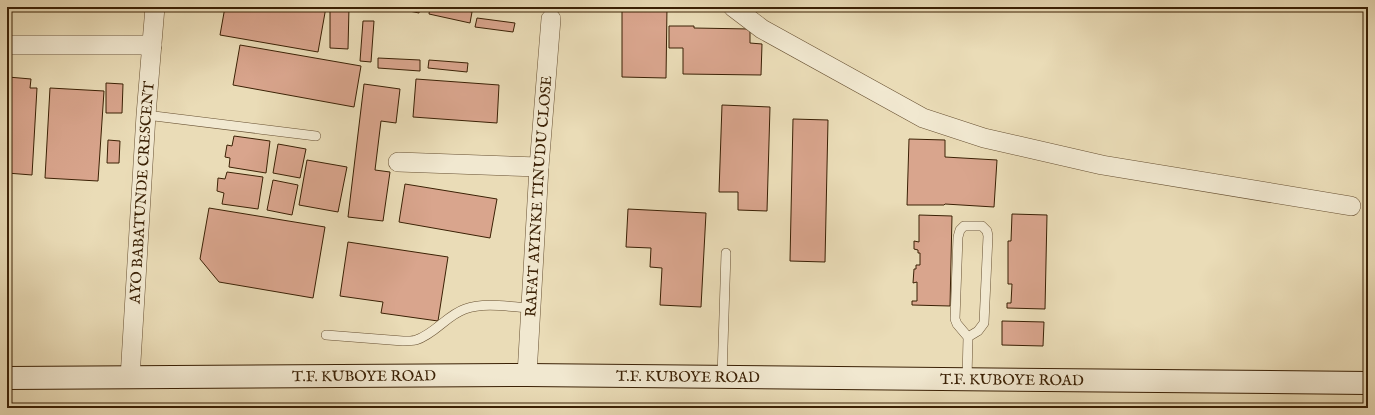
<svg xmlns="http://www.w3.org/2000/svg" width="1375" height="415" viewBox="0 0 1375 415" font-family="'IM FELL English',serif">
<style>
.building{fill:#d9a58d;stroke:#3b2105}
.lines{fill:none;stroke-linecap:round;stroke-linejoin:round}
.lane-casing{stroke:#675032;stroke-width:10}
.street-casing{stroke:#675032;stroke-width:20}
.secondary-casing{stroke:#3b2105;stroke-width:24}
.lane{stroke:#f1e8d0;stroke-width:9}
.street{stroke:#f1e8d0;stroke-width:19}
.secondary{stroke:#f1e8d0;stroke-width:22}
.labels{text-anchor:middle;stroke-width:4;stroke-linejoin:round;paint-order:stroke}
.street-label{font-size:15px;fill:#3b2105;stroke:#f1e8d0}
</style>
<rect width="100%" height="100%" fill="#eadcb7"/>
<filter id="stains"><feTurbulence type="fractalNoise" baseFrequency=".005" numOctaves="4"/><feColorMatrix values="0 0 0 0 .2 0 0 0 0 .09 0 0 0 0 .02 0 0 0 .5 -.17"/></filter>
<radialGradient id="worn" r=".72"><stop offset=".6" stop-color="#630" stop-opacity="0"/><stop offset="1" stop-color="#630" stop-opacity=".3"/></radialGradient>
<path class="building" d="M225 7H326L318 52 220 35Z
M330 7H349L348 49 330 48Z
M390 7H420L419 13Z
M430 7H448L472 12 470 23 429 14Z
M622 7H667L666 78 622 77Z
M477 18 515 23 513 32 475 27Z
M363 21H374L371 62 360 61Z
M669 26H694V28L750 29V43L762 44 761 75 683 74V48H669Z
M240 45 361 66 354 107 233 85Z
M378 58 420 60V71L378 68Z
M429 60 468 63 467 72 428 68Z
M8 77 31 79 30 88H37L32 175 7 173Z
M416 79 499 85 497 123 413 117Z
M106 83 123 84 122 113H106Z
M364 84 400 89 396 123 381 121 375 170 390 172 383 221 348 217Z
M50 88 104 91 98 181 45 178Z
M722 105 770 107 767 211 738 210V192H719Z
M793 119 828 120 825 262 790 261Z
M234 136 270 141 266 173 229 167 230 158 225 157 227 145 232 146Z
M909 139 945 140V157L997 160 994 207 945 204 944 205H907Z
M108 140 120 141 119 163H107Z
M278 144 306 149 300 178 273 173Z
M307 160 347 167 338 212 299 205Z
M227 172 263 177 258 209 222 204 224 193 217 191 218 178 225 179Z
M273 180 298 185 292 215 267 210Z
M405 184 497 199 490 238 399 222Z
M209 208 325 227 313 298 219 282 200 259Z
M628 209 706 213 701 307 660 305 662 268 650 267 651 248 626 247Z
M1012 214 1047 215 1045 309 1007 308V303H1011L1012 284H1008V241H1011Z
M919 215 952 216 950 306 912 305V301H917V282L913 283 914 269H916V265H920V253H918V250L914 249V241L919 242Z
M348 242 448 257 438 321 381 313 383 302 340 296Z
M1002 321 1044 322 1043 346 1002 345Z"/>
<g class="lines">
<defs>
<path id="lane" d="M146 115 316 136
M326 335 403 341C407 341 412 341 416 340 435 334 447 315 465 309 485 302 510 307 530 308
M722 377 726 253
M967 379 968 337 957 324 955 319 958 237 960 230 964 226H982L987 231 988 236 984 323 978 331 968 337"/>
<g id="street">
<path d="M733 7 762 29 923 118 984 138 1102 165 1351 206"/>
<path d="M7 45H152"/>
<path d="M398 162 539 167"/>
<path id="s1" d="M527 375 539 167 551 19"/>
<path id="s2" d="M130 378 146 115 155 7"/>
</g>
<g id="secondary">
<path id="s3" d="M7 378 527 375 1368 383"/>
</g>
</defs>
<use href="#lane" class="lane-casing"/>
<use href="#street" class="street-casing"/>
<use href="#secondary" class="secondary-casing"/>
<use href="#lane" class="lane"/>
<use href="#street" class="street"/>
<use href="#secondary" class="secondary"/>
</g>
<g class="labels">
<g class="street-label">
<text dy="5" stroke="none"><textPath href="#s2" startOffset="186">AYO BABATUNDE CRESCENT</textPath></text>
<text dy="5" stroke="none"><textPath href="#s1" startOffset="179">RAFAT AYINKE TINUDU CLOSE</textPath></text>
<text dy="5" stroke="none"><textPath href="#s3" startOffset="357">T.F. KUBOYE ROAD</textPath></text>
<text dy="5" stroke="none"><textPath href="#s3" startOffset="681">T.F. KUBOYE ROAD</textPath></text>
<text dy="5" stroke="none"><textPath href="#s3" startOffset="1005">T.F. KUBOYE ROAD</textPath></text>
</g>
</g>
<rect width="1375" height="415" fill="none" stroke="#eadcb7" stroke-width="24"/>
<rect x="8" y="8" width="1359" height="399" fill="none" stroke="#3b2105" stroke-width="2"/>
<rect x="12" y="12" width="1351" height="391" fill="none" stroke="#3b2105"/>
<rect width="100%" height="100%" filter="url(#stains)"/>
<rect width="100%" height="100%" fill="url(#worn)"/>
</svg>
